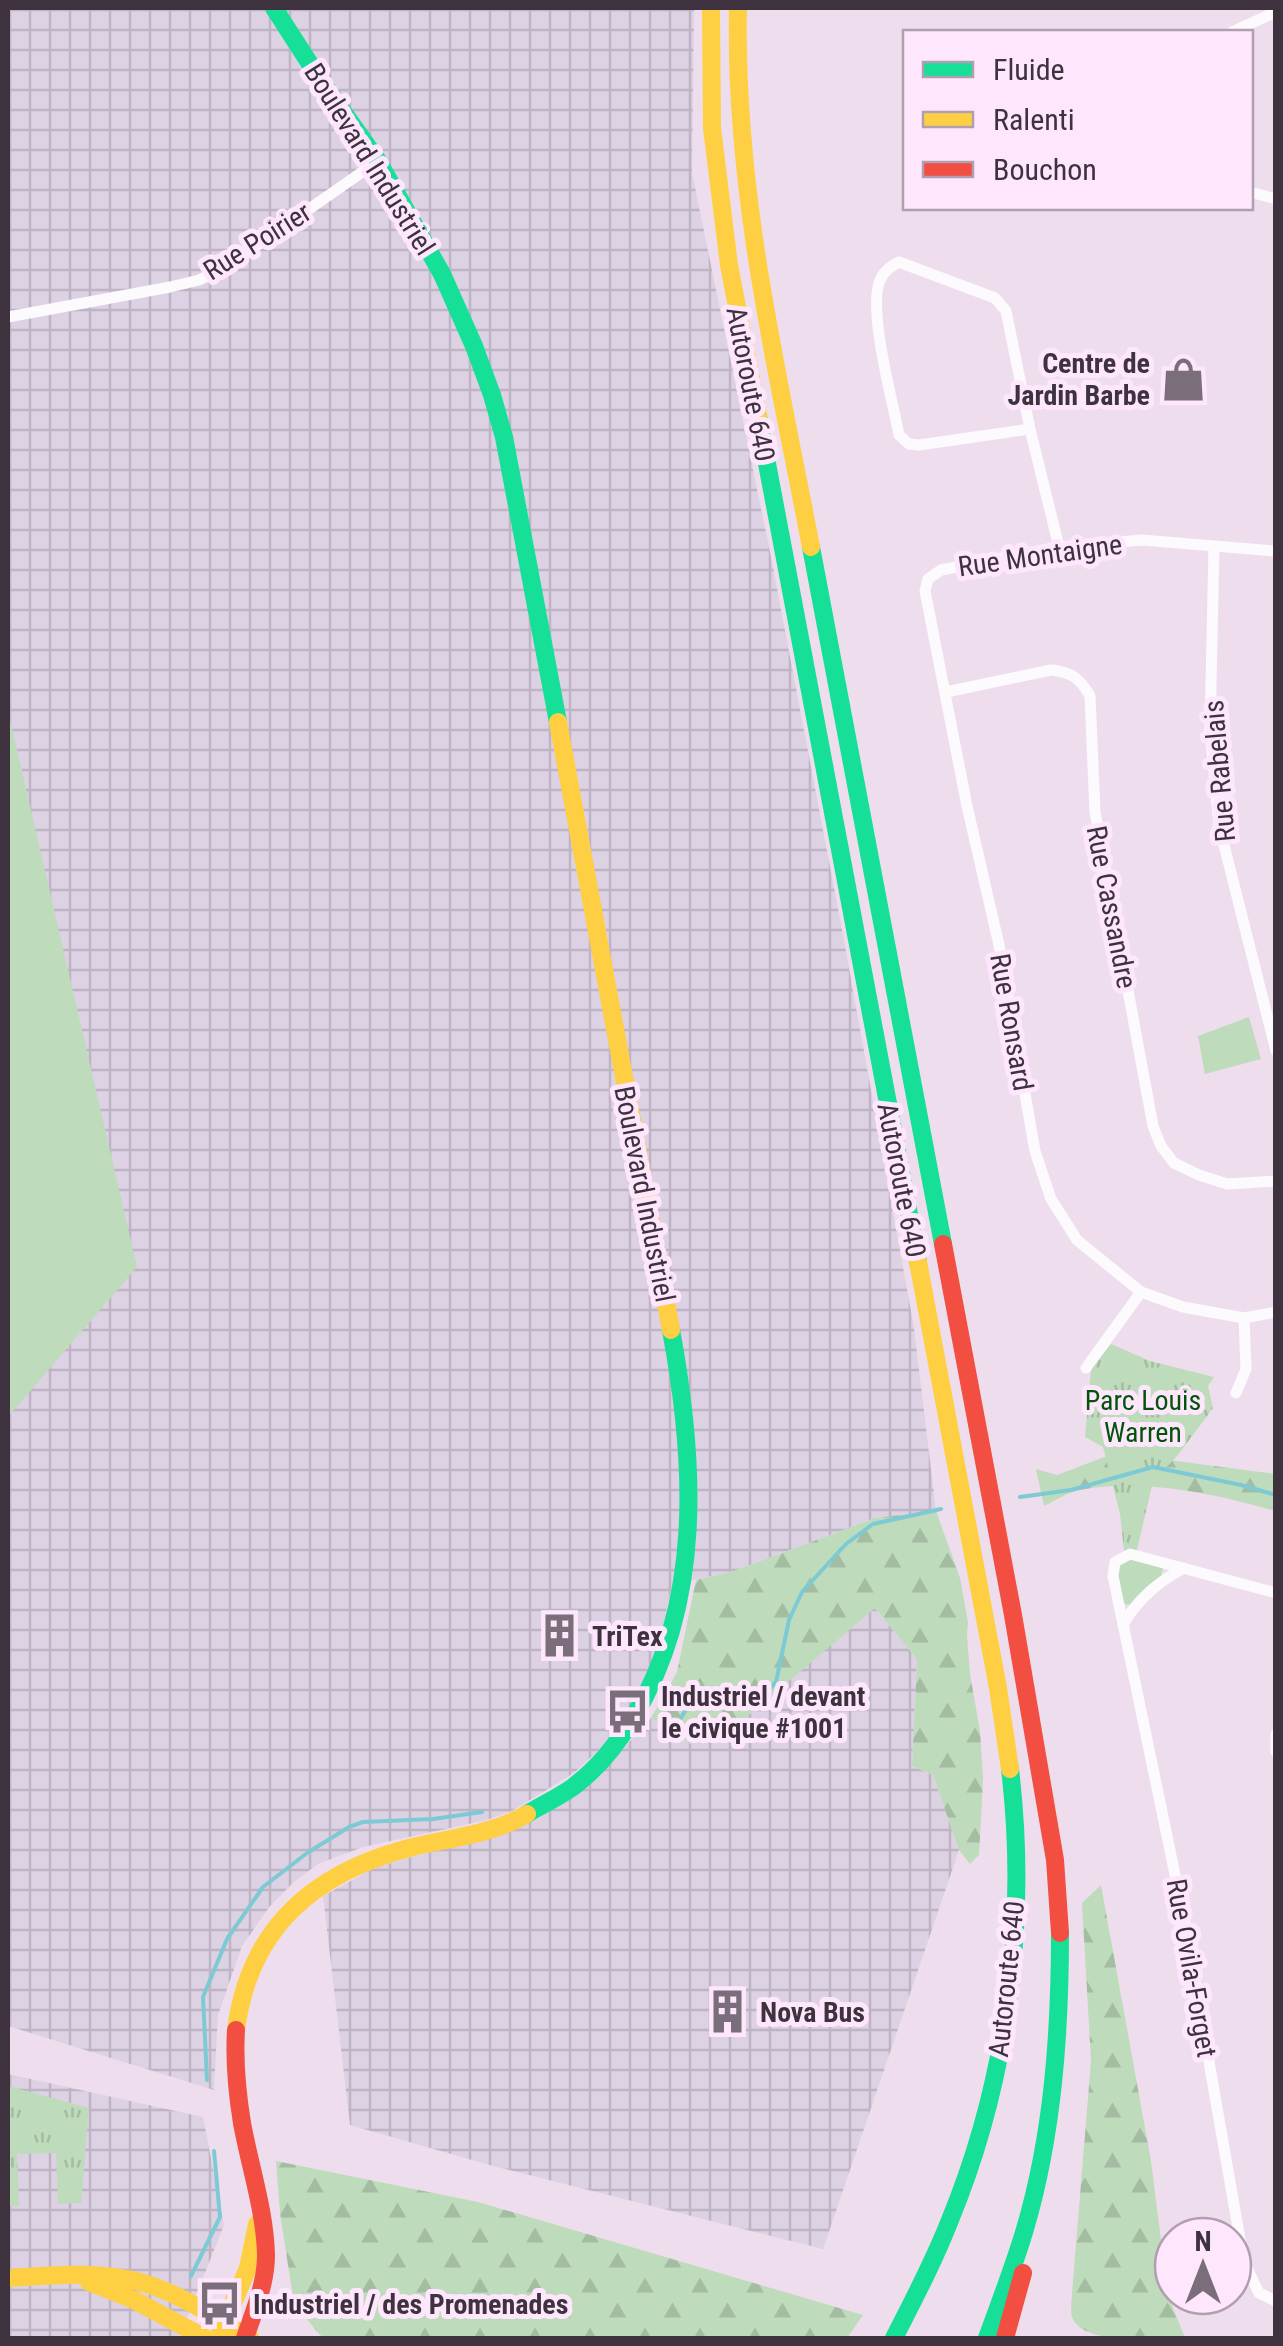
<svg xmlns="http://www.w3.org/2000/svg" width="1283" height="2346" viewBox="0 0 1283 2346" font-family="'Roboto Condensed',sans-serif">
<style>
.industrial{fill:url(#industrial-grid)}
.grass{fill:#bedbbc}
.forest{fill:url(#forest-firs)}
.park{fill:url(#park-tufts)}
.lines{fill:none;stroke-linecap:round;stroke-linejoin:round}
.stream{stroke:#7dcad4;stroke-width:4}
.street{stroke:#fcfafc;stroke-width:11}
.fast{stroke:#16e098;stroke-width:18}
.slow{stroke:#ffcf43;stroke-width:18}
.jam{stroke:#f24e42;stroke-width:18}
.labels{text-anchor:middle;stroke-width:10;stroke-linejoin:round;paint-order:stroke}
.street-label{font-size:28px;fill:#3d323d;stroke:#fee7fd}
.poi-label{font-size:28px;font-weight:bold;fill:#3d323d;stroke:#fee7fd;text-anchor:start}
.park-label{font-size:28px;fill:#005509;stroke:#fee7fd}
</style>
<defs>
<pattern id="industrial-grid" width="8" height="8" patternUnits="userSpaceOnUse" patternTransform="scale(2.5)"><rect width="8" height="8" fill="#ddd1e4"/><path d="M0 4h8M4 0v8" fill="none" stroke="#bfb4c4"/></pattern>
<pattern id="forest-firs" width="22" height="20" patternUnits="userSpaceOnUse" patternTransform="scale(2.5)"><rect width="22" height="20" fill="#bedbbc"/><path d="M5 1l3.5 6h-7zM16 11l3.5 6h-7z" fill="#a4bca2"/></pattern>
<pattern id="park-tufts" width="24" height="20" patternUnits="userSpaceOnUse" patternTransform="scale(2.5)"><rect width="24" height="20" fill="#bedbbc"/><path d="M3 7l-1-3M5 7V3M7 7l1-3M15 17l-1-3M17 17v-4M19 17l1-3" fill="none" stroke="#a4bca2"/></pattern>
</defs>
<rect width="100%" height="100%" fill="#eedeed"/>
<path class="industrial" d="M8 8H694L692 173 771 557 843 935 914 1328 936 1511 875 1518 734 1571 672 1585 660 1639 641 1687 628 1711 603 1746 574 1773 512 1811 487 1820 363 1847 318 1864 294 1882 270 1906 242 1946 218 2015 214 2090 8 2026Z
M874 1607 917 1659 912 1766 933 1775 959 1850 823 2249 493 2166 350 2125 323 1896 376 1867 501 1832 538 1819 576 1793 611 1762 651 1718 691 1744 722 1738Z
M8 2074 203 2117 224 2225 179 2338H8Z"/>
<path class="grass" d="M8 711 137 1267 8 1417Z
M1249 1017 1261 1059 1205 1074 1198 1036Z
M1130 1554 1163 1565 1161 1581 1135 1605 1123 1604 1115 1562Z"/>
<path class="forest" d="M1115 1453 1275 1474V1511C1216 1494 1142 1478 1080 1490 1068 1492 1055 1501 1044 1506L1036 1469 1057 1475Z
M936 1511 960 1578 968 1623 967 1637 970 1674 980 1731 983 1779 979 1855 970 1864 959 1850 933 1775 912 1766 917 1659 875 1608 722 1738 691 1744 651 1718 677 1672 696 1580 734 1571 875 1518Z
M1101 1885 1151 2161 1168 2295 1185 2338C1160 2339 1081 2346 1072 2317 1070 2311 1072 2300 1072 2293L1091 2061 1082 1903Z
M276 2161 478 2202 863 2315 847 2338H326L320 2335 294 2304 280 2213Z"/>
<path class="park" d="M1111 1344 1150 1361 1214 1377 1208 1386 1213 1408 1178 1455 1153 1481 1137 1550 1129 1553 1124 1551 1120 1514 1103 1447 1085 1437 1091 1369Z
M8 2086 89 2108 81 2203 58 2204 56 2153 17 2154 19 2206H8Z"/>
<g class="lines">
<path class="stream" d="M1020 1497 1071 1490 1153 1467 1241 1485 1276 1495
M661 1715 677 1724 694 1697 715 1705 757 1702 776 1682 789 1620 802 1592 846 1544 873 1524 941 1509
M207 2080 203 1997 227 1939 263 1887 307 1853 349 1827 363 1822 433 1819 482 1812
M191 2276 220 2217 214 2151"/>
<path class="street" d="M1232 32 1276 12
M1250 192 1276 199
M8 317 170 287 199 280 226 267 378 161
M1030 429 919 445 909 444 899 435C893 402 866 305 881 278 885 270 891 266 899 262L995 298 1006 311 1030 429 1059 547
M1214 546 1210 730 1219 825 1276 1051
M1276 551 1142 540 1059 547 941 570 928 579 925 591 967 806 999 945 1035 1151 1051 1199 1077 1240 1141 1292 1183 1307 1244 1318 1276 1312
M946 692 1051 670C1071 672 1080 678 1090 696L1095 812 1153 1126 1161 1146 1174 1163 1199 1175 1227 1184 1276 1181
M1086 1368 1141 1292
M1236 1393 1246 1369 1244 1318
M1276 1593 1130 1554 1115 1562 1113 1576 1183 1913 1244 2262 1259 2293 1276 2301
M1124 1623C1139 1598 1158 1582 1184 1568
M1276 1734V1752"/>
<path class="fast" d="M274 8 319 78 378 161 442 274 474 346 492 395 504 437 558 722
M758 416 918 1262
M811 547 943 1244
M527 1814C542 1805 559 1797 573 1787 597 1769 618 1743 633 1718 704 1602 695 1459 671 1330
M894 2338C914 2299 934 2261 950 2220 1008 2079 1028 1920 1010 1769
M987 2338C1000 2302 1014 2266 1025 2229 1053 2134 1060 2033 1060 1933"/>
<path class="slow" d="M711 8 712 128 729 265 758 416
M738 8C734 191 777 368 811 547
M558 722 671 1330
M918 1262 998 1688 1010 1769
M236 2030C249 1928 314 1873 409 1848 448 1838 491 1835 527 1814
M8 2278C54 2275 103 2270 147 2284 184 2296 217 2319 250 2338
M89 2282 134 2300 205 2338
M218 2338 248 2268 257 2224"/>
<path class="jam" d="M943 1244 1013 1615 1055 1860 1060 1933
M236 2030C234 2062 237 2092 242 2123 250 2167 265 2211 266 2255 266 2284 254 2311 245 2338
M1005 2338 1023 2273"/>
</g>
<defs>
<symbol id="shop-bare" viewBox="-9 -9 18 18"><path d="M-5-2.5h2.3a2.7 3.5 0 0 1 5.4 0H5L5.5 6h-11ZM-1.5-2.5h3a1.5 2.3 0 0 0-3 0Z" fill="#7b6e7b" stroke="#fee7fd" stroke-width="2.5" paint-order="stroke"/></symbol>
<symbol id="building-bare" viewBox="-9 -9 18 18"><path d="M-4-6H4V6H1V3H-1V6H-4ZM-2.5-4.3h1.7v1.8h-1.7ZM.8-4.3h1.7v1.8H.8ZM-2.5-1h1.7V.8h-1.7ZM.8-1h1.7V.8H.8Z" fill="#7b6e7b" stroke="#fee7fd" stroke-width="2.5" paint-order="stroke"/></symbol>
<symbol id="bus-bare" viewBox="-9 -9 18 18"><path d="M-5-6H5V4H4V6H2V4H-2V6H-4V4H-5ZM-3.5-4V0h7V-4ZM-3.5 1.2v1.5H-2V1.2ZM2 1.2v1.5H3.5V1.2Z" fill="#7b6e7b" stroke="#fee7fd" stroke-width="2.5" paint-order="stroke"/></symbol>
</defs>
<g fill-rule="evenodd">
<use href="#shop-bare" x="1152" y="348" width="63" height="63"/>
<use href="#building-bare" x="528" y="1604" width="63" height="63"/>
<use href="#bus-bare" x="596" y="1680" width="63" height="63"/>
<use href="#building-bare" x="696" y="1980" width="63" height="63"/>
<use href="#bus-bare" x="188" y="2272" width="63" height="63"/>
</g>
<g class="labels">
<g class="street-label">
<text transform="translate(370 159) rotate(58)" y="10">Boulevard Industriel</text>
<text transform="translate(257 241) rotate(-32)" y="10">Rue Poirier</text>
<text transform="translate(751 384) rotate(79)" y="10">Autoroute 640</text>
<text transform="translate(1040 555) rotate(-8)" y="10">Rue Montaigne</text>
<text transform="translate(1219 771) rotate(-95)" y="10">Rue Rabelais</text>
<text transform="translate(1112 907) rotate(79)" y="10">Rue Cassandre</text>
<text transform="translate(1012 1022) rotate(80)" y="10">Rue Ronsard</text>
<text transform="translate(902 1180) rotate(79)" y="10">Autoroute 640</text>
<text transform="translate(645 1194) rotate(79)" y="10">Boulevard Industriel</text>
<text transform="translate(1192 1968) rotate(80)" y="10">Rue Ovila-Forget</text>
<text transform="translate(1006 1979) rotate(-84)" y="10">Autoroute 640</text>
</g>
<g class="poi-label">
<text x="1150" y="373" text-anchor="end">Centre de<tspan x="1150" dy="32">Jardin Barbe</tspan></text>
<text x="592" y="1646">TriTex</text>
<text x="661" y="1706">Industriel / devant<tspan x="661" dy="32">le civique #1001</tspan></text>
<text x="760" y="2022">Nova Bus</text>
<text x="253" y="2314">Industriel / des Promenades</text>
</g>
<g class="park-label">
<text x="1143" y="1410">Parc Louis<tspan x="1143" dy="32">Warren</tspan></text>
</g>
</g>
<rect width="1283" height="2346" fill="none" stroke="#3d323d" stroke-width="20"/>
<rect x="903" y="30" width="350" height="180" fill="#fee7fd" stroke="#b19fb0" stroke-width="2.5"/>
<rect x="923" y="62" width="50" height="15" fill="#16e098" stroke="#b19fb0" stroke-width="2.5"/>
<text x="993" y="80" font-size="30" fill="#3d323d">Fluide</text>
<rect x="923" y="112" width="50" height="15" fill="#ffcf43" stroke="#b19fb0" stroke-width="2.5"/>
<text x="993" y="130" font-size="30" fill="#3d323d">Ralenti</text>
<rect x="923" y="162" width="50" height="15" fill="#f24e42" stroke="#b19fb0" stroke-width="2.5"/>
<text x="993" y="180" font-size="30" fill="#3d323d">Bouchon</text>
<g transform="translate(1203 2266)"><circle r="48" fill="#fee7fd" stroke="#b19fb0" stroke-width="2.5"/>
<path d="M0-8L18 38L0 25L-18 38Z" fill="#7b6e7b"/>
<text y="-15" font-size="28" font-weight="bold" text-anchor="middle" fill="#3d323d">N</text>
</g>
</svg>
